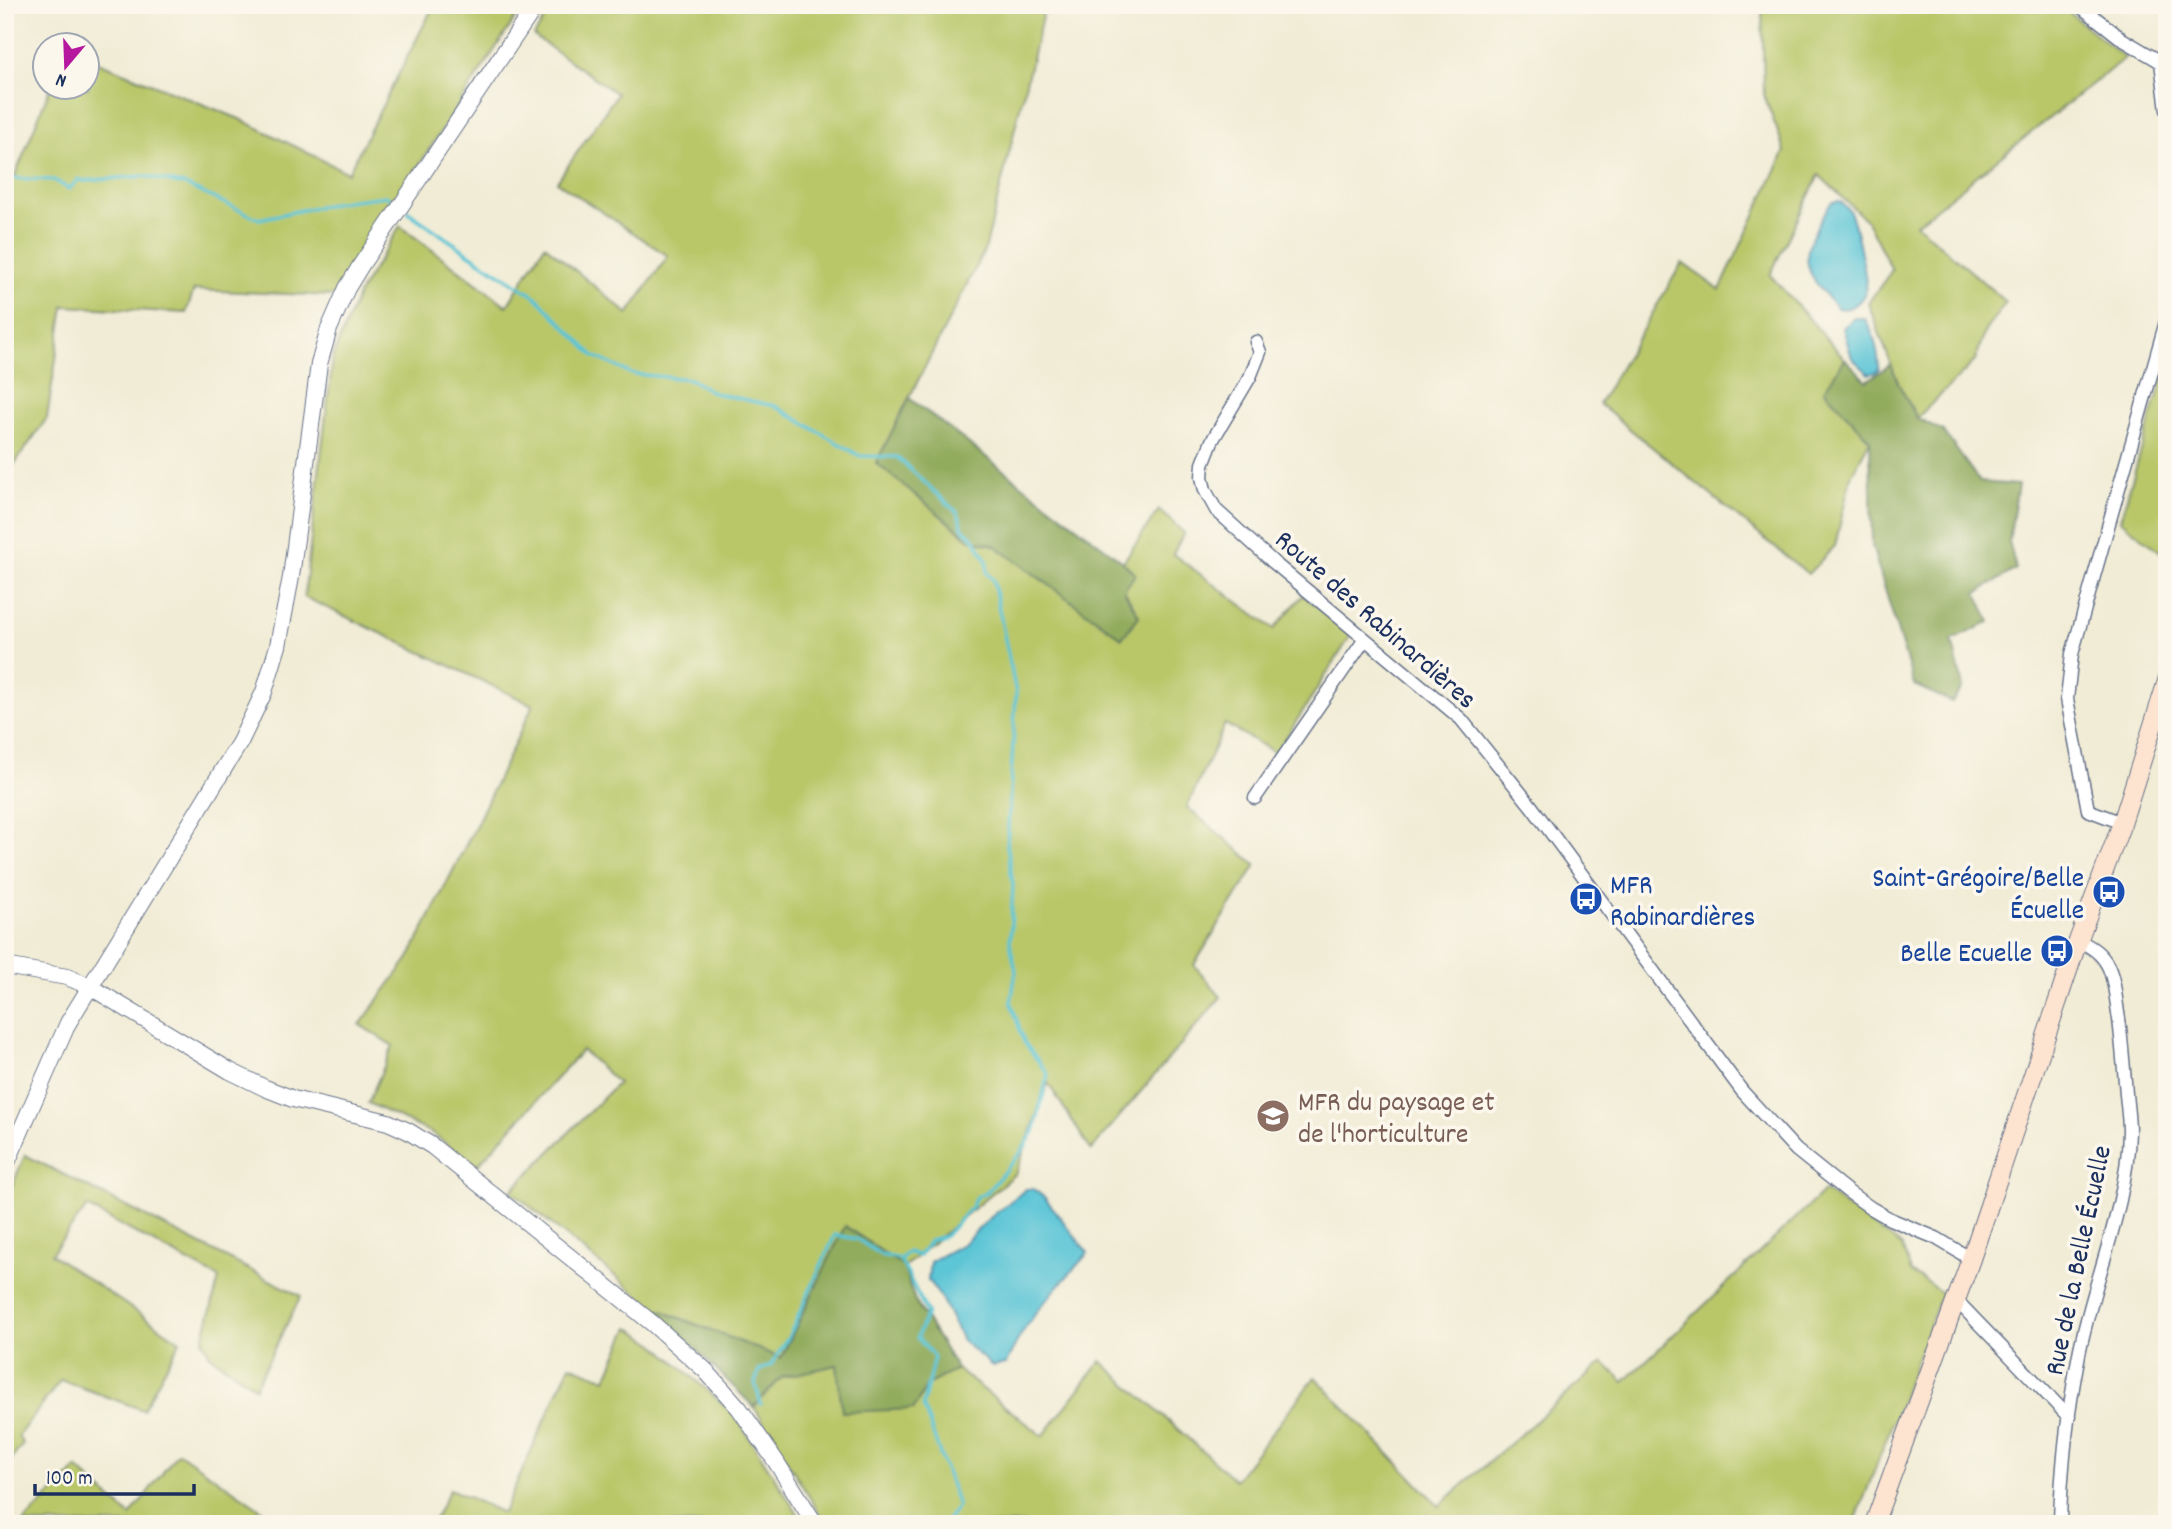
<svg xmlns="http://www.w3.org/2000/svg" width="2172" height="1529" viewBox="0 0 2172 1529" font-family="Dekko,sans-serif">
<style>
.green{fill:#b9c769;stroke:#6a7b64;stroke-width:2}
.forest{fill:#92ac5d;stroke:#566e5e;stroke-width:2}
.water{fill:#5bc5d6;stroke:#3b7a9a;stroke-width:2}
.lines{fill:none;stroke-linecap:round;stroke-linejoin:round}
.stream{stroke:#5bc5d6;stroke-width:3.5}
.minor-casing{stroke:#667188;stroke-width:15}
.tertiary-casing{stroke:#667188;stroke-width:18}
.secondary-casing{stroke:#667188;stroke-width:20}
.minor{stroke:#fff;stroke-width:12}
.tertiary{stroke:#fff;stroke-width:16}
.secondary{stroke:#fde4d0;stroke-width:18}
.labels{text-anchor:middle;stroke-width:7;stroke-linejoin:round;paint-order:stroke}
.street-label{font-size:28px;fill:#1b2f5e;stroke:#fbf7ec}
.transit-label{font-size:28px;fill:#164399;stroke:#fbf7ec;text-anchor:end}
.education-label{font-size:28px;fill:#785e54;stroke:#fbf7ec;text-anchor:start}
</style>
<rect width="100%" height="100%" fill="#fbf7ec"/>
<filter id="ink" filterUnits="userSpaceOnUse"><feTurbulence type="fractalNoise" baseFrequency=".0143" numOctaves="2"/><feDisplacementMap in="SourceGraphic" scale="14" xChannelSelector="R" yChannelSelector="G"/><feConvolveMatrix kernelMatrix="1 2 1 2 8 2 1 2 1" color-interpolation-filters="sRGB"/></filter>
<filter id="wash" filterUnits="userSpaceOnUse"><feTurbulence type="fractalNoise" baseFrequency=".00686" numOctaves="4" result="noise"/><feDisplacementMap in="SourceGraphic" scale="28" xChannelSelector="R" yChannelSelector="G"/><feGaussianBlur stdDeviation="1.57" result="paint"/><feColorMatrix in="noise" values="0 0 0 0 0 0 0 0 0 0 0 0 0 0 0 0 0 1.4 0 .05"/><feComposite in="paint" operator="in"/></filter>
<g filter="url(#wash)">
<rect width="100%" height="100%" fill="#f1ecd5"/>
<path class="green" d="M434 5H524L333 296 194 290 186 313 64 306 47 418 5 477V174L15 176 50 88H88V58L242 120 348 173Z
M553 5H1045L986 247 876 463 971 540 994 545 1122 637 1139 616 1124 590 1135 574 1123 562 1159 510 1184 533 1173 554 1274 629 1303 595 1352 634 1276 753 1225 724 1187 807 1256 865 1194 965 1221 997 1091 1150 1048 1083 1016 1173 904 1267 845 1226 781 1358 654 1308 511 1191 618 1083 582 1050 477 1166 430 1132 368 1103 393 1046 360 1025 409 958 477 823 533 705 304 597 333 356 358 295 400 226 507 306 545 245 628 314 668 256 557 182 617 94 534 36Z
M1762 5H2060L2125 58 1916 224 2006 302 1985 331 1975 361 1917 418 1899 385 1868 303 1892 270 1867 221 1819 175 1770 275 1845 359 1825 390 1870 440 1851 476 1835 546 1808 574 1599 404 1682 263 1720 290 1785 151 1764 95Z
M2167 365V557L2120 520Z
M25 1155 301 1296 255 1387 210 1355 203 1341 219 1278 87 1207 51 1254 180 1341 143 1410 61 1380 18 1436 23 1444 5 1468V1203Z
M1824 1191 1902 1246 1911 1272 1942 1293 1854 1524H826L754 1407 781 1377 837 1364 927 1385 957 1369 1043 1436 1101 1361 1235 1480 1315 1377 1439 1506 1603 1362 1624 1382Z
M629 1327 655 1344 735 1415 804 1524H432L450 1489 503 1513 570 1365 606 1379Z
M178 1452 282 1524H22L77 1468 130 1516Z"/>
<path class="forest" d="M1845 359 1867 381 1891 364 1899 385 1917 418 1943 431 1980 482 2018 485 2009 541 2016 569 1977 593 1990 622 1952 640 1963 687 1952 702 1914 685 1872 546 1870 440 1824 390Z
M909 398 1123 562 1135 574 1124 591 1139 616 1122 638 994 545 971 540 876 463Z
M845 1226 904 1267 915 1301 957 1369 927 1385 914 1409 842 1412 837 1365 782 1377 754 1407 654 1308 781 1358Z"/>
<path class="water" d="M1840 201C1844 205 1849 209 1851 214 1855 223 1866 274 1866 284 1867 299 1851 312 1837 308 1815 282 1796 266 1815 231 1820 220 1825 211 1832 202Z
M1854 318H1864C1874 331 1878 353 1879 369L1876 372 1869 374 1852 358 1843 328Z
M1026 1189H1033L1045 1198 1088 1253C1057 1288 1024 1320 1006 1364L992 1366 962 1340 941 1298 928 1280 930 1262 963 1244 990 1218Z"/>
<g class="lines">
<path class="stream" d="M5 178 54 180 69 189 79 179 83 181 144 176 185 185 259 219 346 201 386 196 393 201
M408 212 481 262 536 297 594 356 632 374 690 379 714 393 775 406 860 456 897 457 958 513 963 529 973 537 987 561V573L993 580 1016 693 1007 845 1013 885 1010 943 1016 971 1011 1002 1024 1042 1048 1074 1034 1131 1021 1152 986 1193 976 1197 971 1207 945 1236 930 1240 919 1256 908 1252 900 1259
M761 1404 755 1383 759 1371 771 1365 789 1336 835 1235 857 1239 881 1255 900 1259 927 1313 917 1337 934 1357 923 1405 958 1506 947 1520V1524"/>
</g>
</g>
<g filter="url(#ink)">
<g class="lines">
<defs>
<path id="minor" d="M2079 5 2122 39 2161 62
M2167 49 2161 62 2167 110
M1256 342 1260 352 1250 377 1212 441 1203 464 1202 477 1205 490 1216 510 1273 562 1461 719 1532 807 1742 1091 1796 1150 1847 1191 1871 1208 1890 1219 1936 1238 1971 1259
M1255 798 1365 639
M2122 823 2088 810 2067 699 2072 654 2167 318
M1956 1300 2069 1417
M2060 1524C2061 1467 2068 1410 2079 1354 2093 1281 2128 1205 2129 1131 2129 1119 2127 1106 2126 1094 2124 1069 2122 1044 2119 1019 2113 984 2116 955 2078 941"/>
<path id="tertiary" d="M5 966 67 977 89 986 230 1071 265 1088 293 1099 388 1122 408 1131 432 1146 652 1323 705 1370 739 1408 775 1460 815 1524
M5 1167 68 1023 240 742 264 692 278 646 291 577 319 364 329 329 347 288 361 265 536 5"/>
<path id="secondary" d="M1874 1524 1971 1259 2078 941 2122 823 2167 681"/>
</defs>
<use href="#minor" class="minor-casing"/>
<use href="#tertiary" class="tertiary-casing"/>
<use href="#secondary" class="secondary-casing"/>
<use href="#minor" class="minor"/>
<use href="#tertiary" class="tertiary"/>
<use href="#secondary" class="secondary"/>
</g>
</g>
<defs>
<symbol id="bus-disc" viewBox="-11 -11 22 22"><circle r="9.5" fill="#1a4fb4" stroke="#fbf7ec"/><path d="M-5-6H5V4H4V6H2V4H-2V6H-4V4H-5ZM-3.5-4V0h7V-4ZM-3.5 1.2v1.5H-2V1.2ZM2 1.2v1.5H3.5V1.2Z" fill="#fff"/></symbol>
<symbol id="school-disc" viewBox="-11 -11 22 22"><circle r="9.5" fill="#8d6e63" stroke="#fbf7ec"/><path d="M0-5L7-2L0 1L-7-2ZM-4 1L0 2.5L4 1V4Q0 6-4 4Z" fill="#fff"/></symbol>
</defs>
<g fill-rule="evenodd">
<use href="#bus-disc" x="2090" y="873" width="38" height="38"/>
<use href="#bus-disc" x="1567" y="880" width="38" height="38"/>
<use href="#bus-disc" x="2038" y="932" width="38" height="38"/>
<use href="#school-disc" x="1254" y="1097" width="38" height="38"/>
</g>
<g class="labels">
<g class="street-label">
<text transform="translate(1377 618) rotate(41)" y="10">Route des Rabinardières</text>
<text transform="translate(2076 1260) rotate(-78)" y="10">Rue de la Belle Écuelle</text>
</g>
<g class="transit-label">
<text x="2084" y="886">Saint-Grégoire/Belle<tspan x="2084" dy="32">Écuelle</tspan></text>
<text x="1610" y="893" text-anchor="start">MFR<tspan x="1610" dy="32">Rabinardières</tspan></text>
<text x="2032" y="961">Belle Ecuelle</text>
</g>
<g class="education-label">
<text x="1298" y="1110">MFR du paysage et<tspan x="1298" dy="32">de l'horticulture</tspan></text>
</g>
</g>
<rect width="2172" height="1529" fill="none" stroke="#fbf7ec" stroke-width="28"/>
<g transform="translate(66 66) rotate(199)"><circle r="33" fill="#fbf7ec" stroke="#a1a7b3" stroke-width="2"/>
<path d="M0-5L12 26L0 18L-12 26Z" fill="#b5179e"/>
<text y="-10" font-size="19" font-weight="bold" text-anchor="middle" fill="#1b2f5e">N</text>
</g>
<path d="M35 1484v10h159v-10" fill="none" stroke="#1b2f5e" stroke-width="3.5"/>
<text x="46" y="1484" font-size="21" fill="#1b2f5e" stroke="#fbf7ec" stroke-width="5" paint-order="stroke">100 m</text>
</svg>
